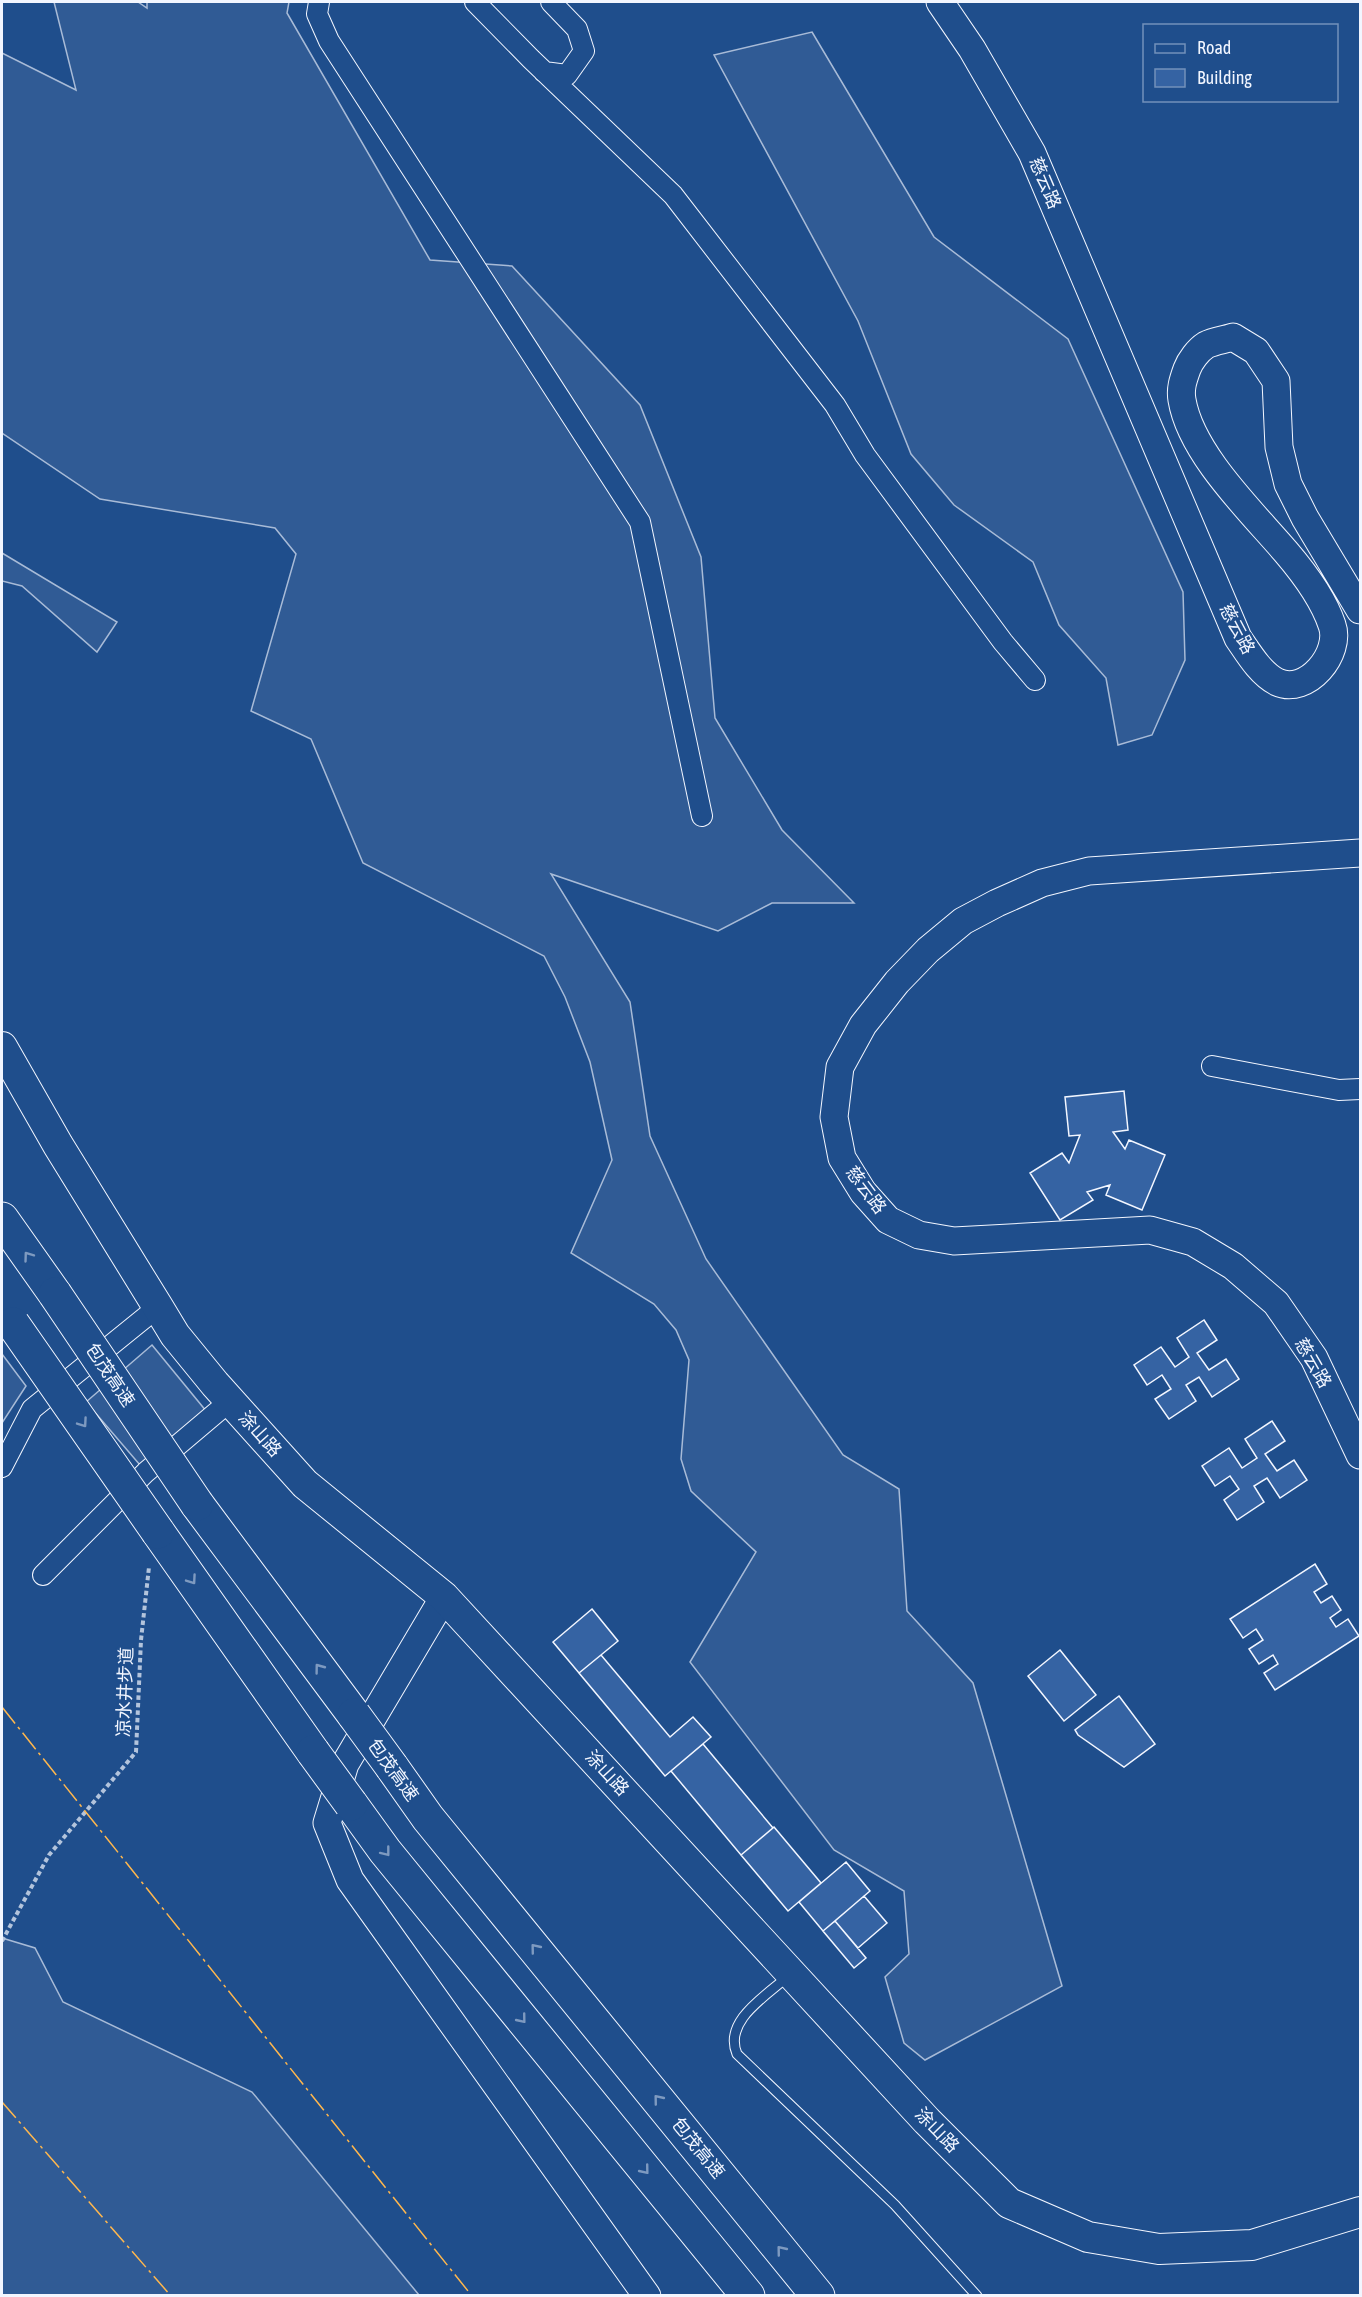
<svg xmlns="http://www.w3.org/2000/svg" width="1362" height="2297" viewBox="0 0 1362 2297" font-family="'Asap Condensed','Noto Sans SC',sans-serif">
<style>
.built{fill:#305b95;stroke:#a8bbd7;stroke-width:1.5}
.building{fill:#3563a3;stroke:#f2f6ff;stroke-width:1.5}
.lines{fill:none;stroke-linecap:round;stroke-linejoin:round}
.lane-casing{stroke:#f2f6ff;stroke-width:11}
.street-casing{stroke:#f2f6ff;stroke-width:22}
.secondary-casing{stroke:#f2f6ff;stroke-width:29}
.primary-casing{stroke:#f2f6ff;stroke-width:32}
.highway-casing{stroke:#f2f6ff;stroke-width:35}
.path{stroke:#b3c4dc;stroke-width:4;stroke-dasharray:4.5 3;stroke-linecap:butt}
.lane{stroke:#1f4e8c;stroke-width:9}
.street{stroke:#1f4e8c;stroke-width:20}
.secondary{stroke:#1f4e8c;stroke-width:27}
.primary{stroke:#1f4e8c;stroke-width:30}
.highway{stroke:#1f4e8c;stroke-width:33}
.highway-bridge-casing{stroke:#f2f6ff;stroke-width:35;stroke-linecap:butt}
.highway-bridge{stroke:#1f4e8c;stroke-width:33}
.power{stroke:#ffb74d;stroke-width:1.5;stroke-dasharray:21 4.5 3 4.5;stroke-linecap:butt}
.oneway{stroke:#7e9ac0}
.labels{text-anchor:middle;stroke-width:4.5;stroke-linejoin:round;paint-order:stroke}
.street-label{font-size:18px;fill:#f2f6ff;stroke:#1f4e8c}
</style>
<rect width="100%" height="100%" fill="#1f4e8c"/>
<path class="built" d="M54 2H138L147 8V2H289L287 13 430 260 512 266 640 405 701 557 715 718 782 830 854 903H772L718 931 551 874 630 1002 650 1136 706 1259 843 1455 899 1489 907 1611 973 1683 1062 1986 925 2060 904 2043 885 1977 909 1954 904 1891 834 1850 690 1662 756 1552 691 1491 681 1459 689 1360 676 1330 654 1304 571 1253 612 1160 590 1062 565 997 544 956 363 863 311 739 251 711 296 554 275 528 100 499 2 433V53L76 90Z
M812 32 934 237 1068 339 1183 592 1185 660 1152 735 1118 745 1106 678 1059 625 1033 562 954 505 911 454 858 321 714 55Z
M2 553 117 622 97 652 22 586 2 581Z
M152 1345 211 1417 146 1472 86 1402Z
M2 1354 26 1386 2 1423Z
M2 1938 35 1948 63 2002 252 2092 419 2295H2Z"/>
<path class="building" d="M1124 1091 1128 1130 1113 1132 1125 1149 1129 1140 1165 1155 1142 1210 1106 1195 1110 1185 1087 1192 1093 1200 1060 1220 1030 1173 1062 1153 1069 1163 1080 1135 1069 1136 1065 1097Z
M1204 1320 1217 1340 1197 1353 1209 1370 1226 1359 1239 1379 1212 1397 1199 1377 1186 1385 1196 1401 1169 1419 1155 1399 1171 1389 1162 1375 1147 1385 1134 1365 1161 1347 1175 1367 1189 1357 1177 1338Z
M1272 1421 1285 1441 1265 1454 1277 1471 1294 1460 1307 1480 1280 1498 1267 1478 1254 1486 1264 1502 1237 1520 1224 1500 1239 1489 1230 1476 1215 1486 1202 1466 1229 1448 1242 1468 1257 1458 1245 1439Z
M1315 1564 1327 1584 1314 1592 1321 1603 1332 1596 1341 1610 1330 1618 1336 1627 1348 1619 1359 1636 1275 1690 1264 1673 1278 1664 1273 1655 1259 1664 1249 1649 1263 1640 1256 1629 1243 1638 1230 1619Z
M592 1609 618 1641 579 1673 553 1642Z
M1060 1650 1096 1695 1064 1721 1028 1676Z
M601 1655 670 1737 693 1717 711 1737 665 1776 579 1673Z
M1119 1696 1155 1744 1124 1767 1078 1735 1075 1730Z
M703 1744 773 1828 741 1855 671 1771Z
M774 1827 821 1883 788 1911 741 1855Z
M846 1862 870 1891 823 1931 799 1902Z
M864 1896 887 1923 858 1948 835 1921Z
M835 1921 866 1958 854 1968 823 1931Z"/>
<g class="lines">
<defs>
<path id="lane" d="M787 1977C766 1996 723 2021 737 2054L895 2205 977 2296"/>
<path id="street" d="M319 2 317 14 329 41 640 522 702 816
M475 2 531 59 673 195 835 405 865 455 1003 642 1035 680
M544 72 567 75 584 51 577 29 551 2
M1212 1066 1339 1090 1360 1089
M2 1467 32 1409 158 1307
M43 1575 146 1472 230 1401"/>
<path id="secondary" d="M940 2 972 49 1032 153 1238 638C1249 654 1260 673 1277 682 1307 696 1342 653 1332 625 1323 598 1304 573 1286 552 1252 512 1191 454 1182 400 1180 389 1183 380 1187 369 1190 361 1198 350 1206 345 1214 341 1224 340 1233 337L1256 351 1276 381 1279 447 1288 484 1305 518 1360 610
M1360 853 1089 871 1042 883 997 903 963 921 928 950 897 982 863 1025 840 1067 834 1117 842 1158 863 1192 888 1220 919 1235 954 1241 1150 1230 1193 1242 1233 1266 1276 1303 1314 1358 1360 1455
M444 1597 345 1764 327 1823 350 1880 647 2296"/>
<path id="primary" d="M2 1047 58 1145 158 1307 175 1335 215 1384 305 1484 444 1597 927 2121 1009 2203 1088 2237 1159 2249 1252 2245 1360 2212"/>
<path id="highway" d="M2 1219 55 1294
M197 1504 354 1715
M158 1532 313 1752
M392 1767 428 1818 818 2296
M351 1804 385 1851 748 2296"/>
</defs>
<use href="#lane" class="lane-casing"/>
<use href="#street" class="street-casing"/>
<use href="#secondary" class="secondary-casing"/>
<use href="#primary" class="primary-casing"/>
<use href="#highway" class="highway-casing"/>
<path class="path" d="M2 1941 49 1855 136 1752 141 1640 149 1567"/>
<use href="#lane" class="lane"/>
<use href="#street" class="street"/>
<use href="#secondary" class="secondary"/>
<use href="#primary" class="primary"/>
<use href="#highway" class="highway"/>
<defs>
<path id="highway-bridge" d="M55 1294 197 1504
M13 1324 158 1532
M354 1715 392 1767
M313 1752 351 1804"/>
</defs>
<use href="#highway-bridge" class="highway-bridge-casing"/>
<use href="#highway-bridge" class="highway-bridge"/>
<path class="power" d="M2 1707 472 2296
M2 2102 171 2296"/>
</g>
<defs><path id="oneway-chevron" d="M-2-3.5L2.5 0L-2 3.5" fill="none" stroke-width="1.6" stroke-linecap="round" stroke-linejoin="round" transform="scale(1.5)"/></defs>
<g class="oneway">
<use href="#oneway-chevron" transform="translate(28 1256) rotate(-126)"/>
<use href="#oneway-chevron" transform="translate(83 1423) rotate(55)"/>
<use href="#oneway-chevron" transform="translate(192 1580) rotate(55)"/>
<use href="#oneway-chevron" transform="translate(319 1668) rotate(-127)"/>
<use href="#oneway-chevron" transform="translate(386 1852) rotate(52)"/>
<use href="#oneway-chevron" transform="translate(535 1948) rotate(-129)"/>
<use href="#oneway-chevron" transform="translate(522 2019) rotate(51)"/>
<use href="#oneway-chevron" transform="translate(658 2099) rotate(-129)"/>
<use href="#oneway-chevron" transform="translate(645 2170) rotate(51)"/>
<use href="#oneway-chevron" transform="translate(781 2250) rotate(-129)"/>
</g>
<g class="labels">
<g class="street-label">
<text transform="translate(1045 183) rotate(67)" y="6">慈云路</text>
<text transform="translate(1237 629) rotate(62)" y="6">慈云路</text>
<text transform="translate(866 1190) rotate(53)" y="6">慈云路</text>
<text transform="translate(1313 1363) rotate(60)" y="6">慈云路</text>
<text transform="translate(110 1375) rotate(56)" y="6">包茂高速</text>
<text transform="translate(260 1434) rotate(48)" y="6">涂山路</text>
<text transform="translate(125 1692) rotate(-88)" y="6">凉水井步道</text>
<text transform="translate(393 1770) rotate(54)" y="6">包茂高速</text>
<text transform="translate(607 1773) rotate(47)" y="6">涂山路</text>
<text transform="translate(937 2130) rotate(46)" y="6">涂山路</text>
<text transform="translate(698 2148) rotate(51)" y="6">包茂高速</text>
</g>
</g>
<rect width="1362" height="2297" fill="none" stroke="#f2f6ff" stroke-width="6"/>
<rect x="1143" y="24" width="195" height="78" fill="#1f4e8c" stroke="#7391ba" stroke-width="1.5"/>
<rect x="1155" y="44" width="30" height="9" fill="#1f4e8c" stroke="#7391ba" stroke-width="1.5"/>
<text x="1197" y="54" font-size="18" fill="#f2f6ff">Road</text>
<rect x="1155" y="69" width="30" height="18" fill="#3563a3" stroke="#7391ba" stroke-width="1.5"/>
<text x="1197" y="84" font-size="18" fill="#f2f6ff">Building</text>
</svg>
